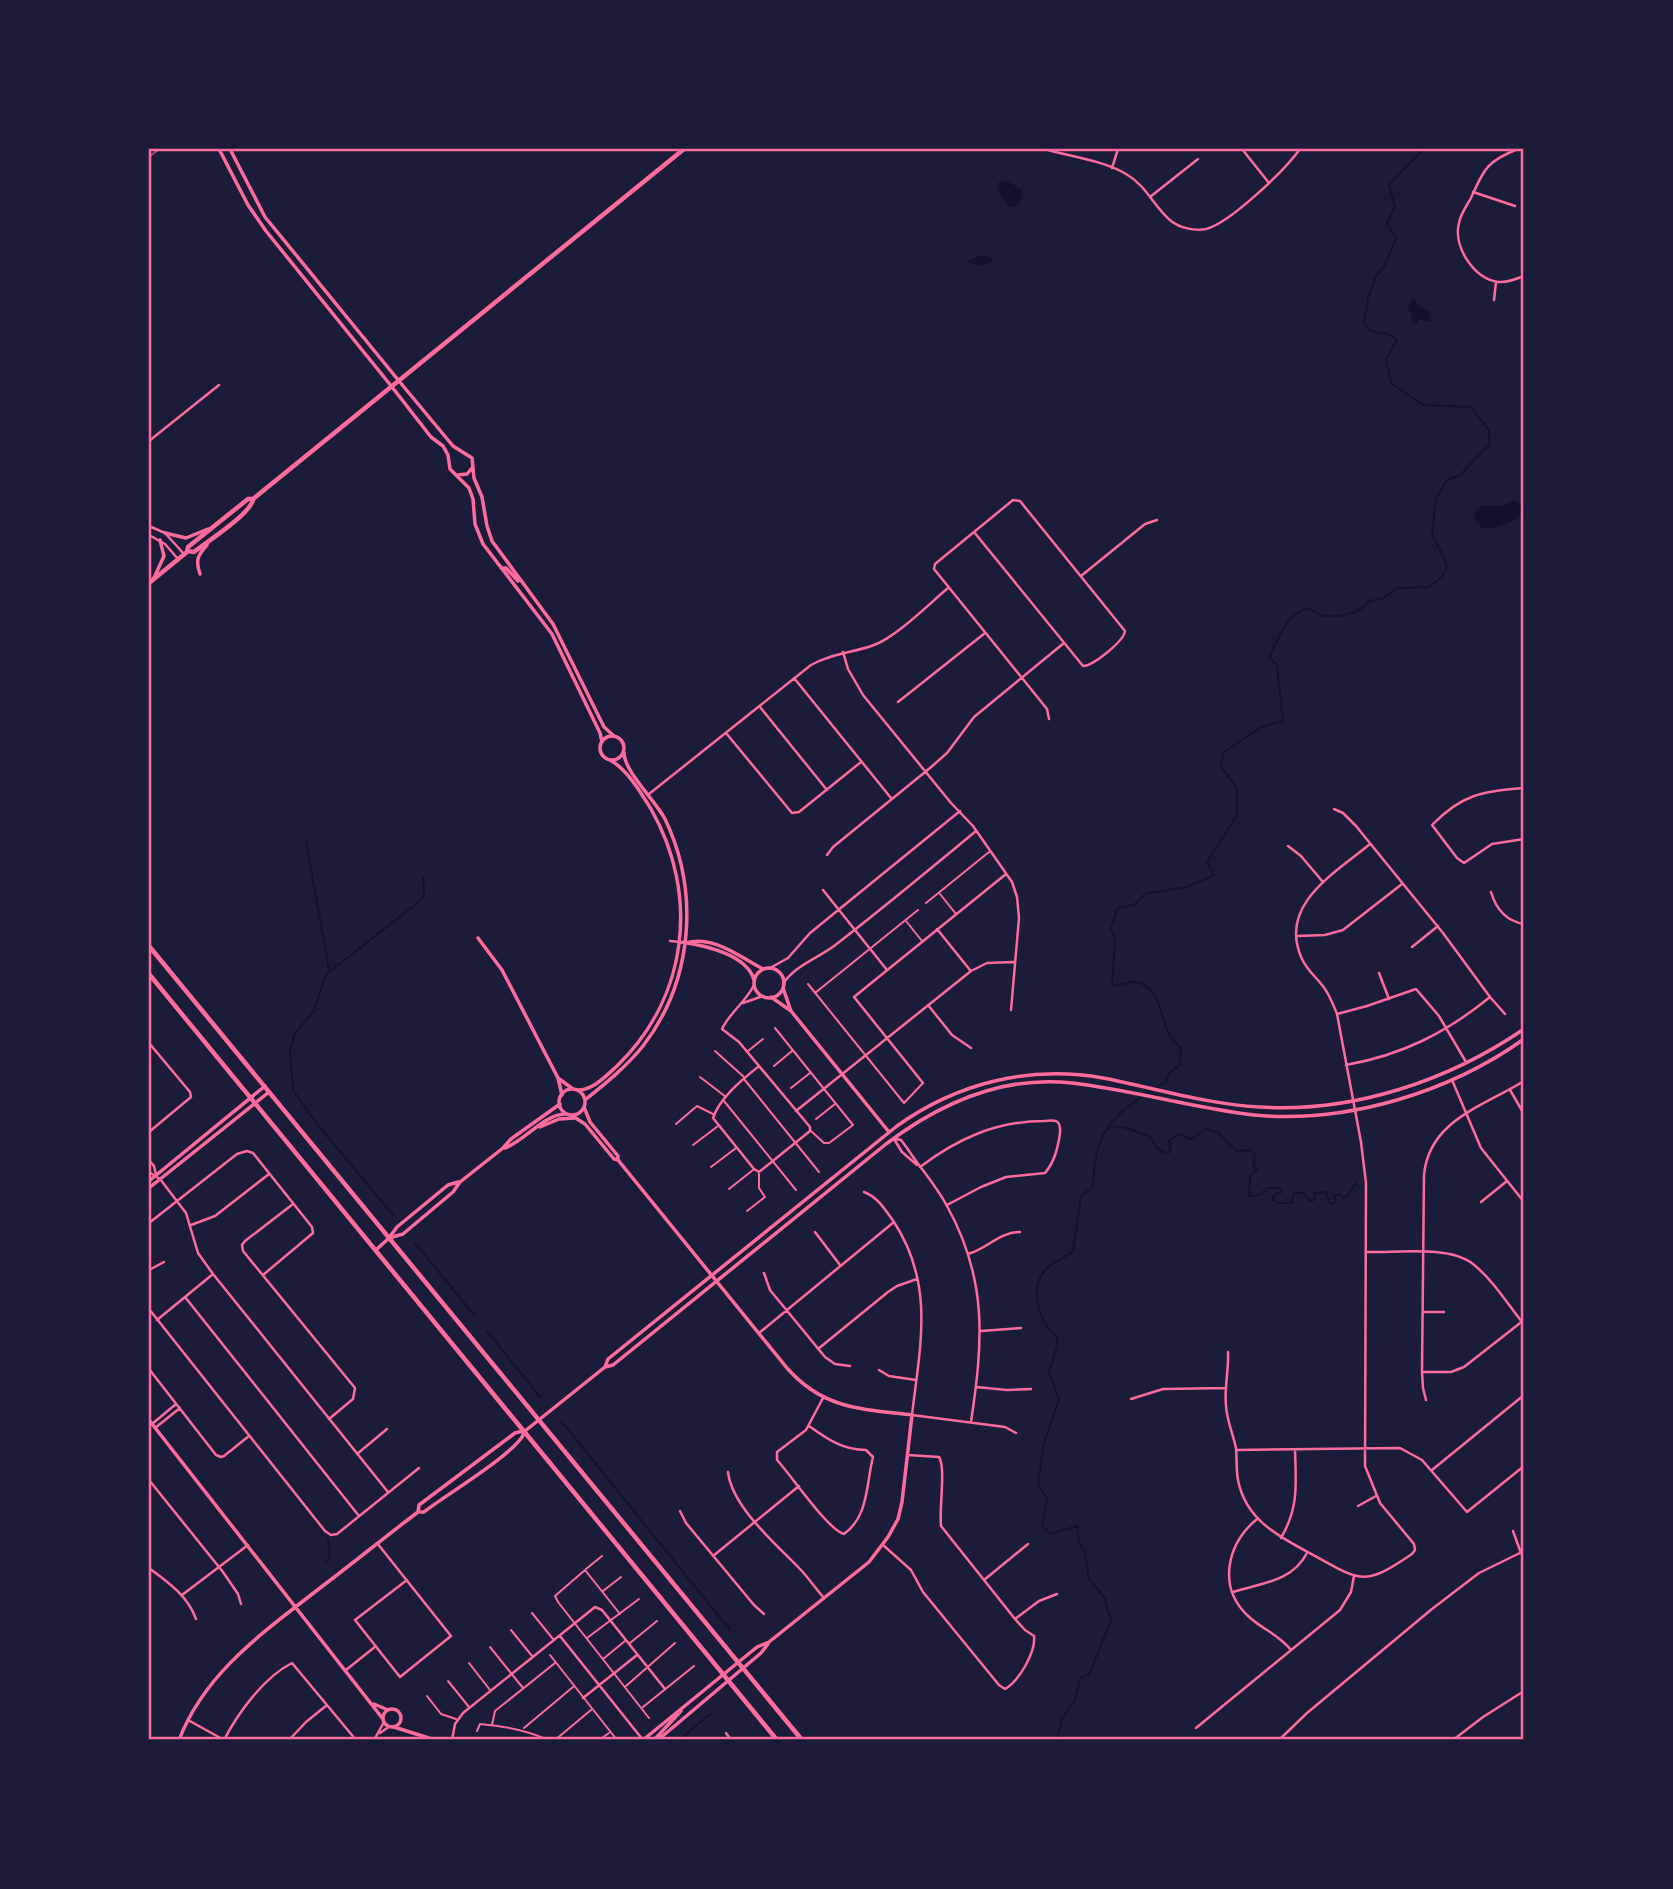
<svg xmlns="http://www.w3.org/2000/svg" width="1673" height="1889" viewBox="0 0 1673 1889" font-family="Manrope,sans-serif">
<style>
.water{fill:#12122b}
.lines{fill:none;stroke-linecap:round;stroke-linejoin:round}
.stream{stroke:#12122b;stroke-width:2}
.service{stroke:#ff6b9d;stroke-width:2}
.minor{stroke:#ff6b9d;stroke-width:2.5}
.tertiary{stroke:#ff6b9d;stroke-width:3.5}
.secondary{stroke:#ff6b9d;stroke-width:3.5}
.primary{stroke:#ff6b9d;stroke-width:4.5}
.rail{stroke:#a44b75;stroke-width:2}
.neatline{fill:none;stroke:#ff6b9d;stroke-width:2.5}
</style>
<rect width="100%" height="100%" fill="#1b1b3a"/>
<path class="water" d="M1006 180 1022 190 1021 201 1015 207 1008 206 996 188 999 182Z
M982 255 991 258 993 261 983 266 969 263 968 261Z
M1415 298C1416 305 1422 310 1429 310L1431 321 1426 322 1420 319 1416 324 1411 322 1412 315 1408 309 1412 299Z
M1515 500 1523 506C1521 523 1499 526 1484 529L1475 521V512L1481 506H1502Z"/>
<g class="lines">
<path class="stream" d="M306 841 329 970
M1147 1094 1166 1082 1169 1073 1179 1066 1181 1047C1155 1034 1169 985 1134 982 1128 982 1119 985 1112 986L1115 940 1111 928 1118 908 1134 905 1145 894 1187 887 1214 875 1207 862 1237 815V788L1221 766 1223 753 1261 727 1283 721 1277 665 1269 657C1280 636 1284 617 1307 608L1323 616H1340L1358 611 1370 601 1384 598 1397 588 1429 587 1442 577 1447 567 1444 557 1432 535 1436 498 1447 480 1460 475 1489 445V430L1471 407 1423 405 1391 383 1386 360 1397 340 1391 335 1371 331 1364 322 1368 298 1376 276 1385 265 1396 239 1387 223 1395 207 1389 185 1423 149
M1107 1129C1123 1122 1136 1133 1151 1137L1156 1148 1164 1152
M1167 1153 1171 1151 1169 1141 1179 1134 1191 1139 1206 1129 1219 1133 1236 1151 1251 1150 1255 1155 1253 1166 1257 1169 1250 1175 1249 1196 1260 1195 1267 1188H1280L1281 1193H1277L1272 1199 1279 1203H1291L1294 1193H1304L1309 1201 1314 1200 1315 1193 1326 1192 1329 1202 1332 1204 1336 1201 1334 1196 1340 1194 1343 1198 1347 1197 1356 1183
M393 1215 317 1124 293 1090 290 1049 295 1033 314 1011 325 977 329 972 420 901 424 896 423 877
M415 1243 475 1316
M487 1331 540 1397
M562 1422 730 1630
M325 1562 330 1558 328 1540
M679 1740 710 1714
M1057 1740 1062 1718 1074 1702 1081 1677 1089 1675 1111 1620 1104 1597 1089 1579 1085 1553 1079 1543 1077 1526 1051 1534 1042 1525 1047 1498 1038 1485 1044 1443 1059 1399 1049 1372 1057 1346V1336C1039 1323 1029 1289 1045 1270 1051 1263 1064 1258 1073 1252L1081 1196 1093 1187C1094 1143 1104 1120 1142 1097"/>
<path class="service" d="M940 894 956 914
M926 903 989 852
M906 921 922 941
M808 984 904 1103 923 1083
M815 993 918 910
M775 1028 853 1125 829 1143H824L811 1131
M715 1051 744 1077
M748 1051 763 1039
M774 1066 792 1051
M700 1077 726 1097
M744 1079 819 1172
M791 1088 810 1073
M724 1101 796 1190
M816 1119 835 1104
M676 1124 697 1106 713 1114
M693 1145 718 1126
M711 1167 736 1148
M729 1189 753 1170
M747 1211 765 1197 759 1188V1174
M586 1569 602 1556
M603 1591 621 1577
M532 1613 553 1639
M620 1614 585 1570 555 1596 558 1602 649 1718
M511 1630 532 1656
M587 1638 639 1599
M630 1643 657 1621
M490 1647 523 1688
M550 1655 617 1740
M603 1659 625 1641
M469 1663 490 1690
M448 1681 469 1707
M626 1686 675 1643
M427 1696 441 1714 456 1719
M643 1707 694 1666
M492 1725 495 1711 555 1663
M524 1728 573 1687
M477 1731 480 1724C504 1726 527 1730 548 1740
M555 1740 591 1710
M599 1740 609 1733"/>
<path class="minor" d="M1044 149C1069 156 1105 161 1126 174 1146 185 1154 207 1171 221 1180 228 1194 231 1206 229 1230 223 1285 170 1300 149
M1242 149 1269 183
M1518 149C1487 161 1484 169 1471 198 1467 205 1460 215 1459 223 1453 246 1473 278 1498 282 1507 283 1516 279 1524 276
M1112 168 1118 149
M1473 192 1515 206
M1150 197 1198 159
M1494 300 1496 282
M149 441 219 385
M149 526 165 533 184 554
M974 532 1083 666C1093 666 1124 641 1125 631L1020 501 1013 500 935 564 934 569 1047 709 1049 719
M149 535 165 544 178 559
M1081 576 1145 524 1157 520
M843 652 848 669 863 695 951 803 973 826 1012 882 1017 897 1019 918 1011 1010
M794 678 891 798
M898 702 985 633
M760 707 827 790
M726 733 792 813 799 812 861 762
M1524 788C1483 792 1463 793 1432 825L1457 858 1464 863 1492 844 1524 839
M649 794 811 665C832 653 853 653 874 645 896 637 929 604 948 588
M1334 809 1343 813 1356 826 1443 933 1490 997 1505 1014
M1288 846 1301 856 1323 882
M827 855 833 847 930 768 947 753 974 717 1064 643
M823 890 887 970
M1491 892C1496 909 1506 921 1524 924
M937 929 970 970
M1297 936 1325 935 1343 930 1402 884
M670 941 680 942
M1412 947 1438 926
M770 968 788 958 810 933 960 811
M1379 973 1389 999
M783 984C794 966 818 958 834 946 882 909 929 870 976 831
M754 985C746 1002 730 1012 722 1029L739 1042 810 1127V1131L759 1172 754 1169 713 1118C720 1097 743 1079 759 1066
M743 1003 763 996
M928 1005 952 1035 971 1048
M1337 1014 1367 1006 1416 989 1439 1016 1466 1062
M149 1043 190 1092 191 1097 149 1132
M1346 1065C1402 1055 1446 1033 1490 997
M1452 1080 1481 1148 1524 1202
M923 1083 854 997 1006 874
M1510 1090 1524 1114
M796 1111 971 971 987 963 1014 962
M894 1139 902 1152 917 1165
M896 1139 901 1140 907 1148C920 1168 936 1185 947 1206 988 1280 983 1342 971 1422
M149 1160 154 1166 156 1175
M920 1167C957 1139 996 1121 1044 1121 1055 1120 1061 1119 1060 1133 1058 1147 1055 1161 1045 1173L1006 1177 981 1187 947 1205
M149 1172 160 1179 186 1213 198 1253 213 1274 388 1492
M864 1192C878 1197 886 1211 894 1222 935 1285 920 1346 912 1415L1005 1427 1016 1433
M1481 1202 1507 1181
M293 1204 245 1241 242 1245 243 1251 355 1388 353 1399 329 1419
M149 1223 237 1154 247 1151 253 1153 312 1227 313 1233 263 1275
M191 1225 215 1216 269 1174
M815 1232 840 1265
M1366 1252C1395 1253 1449 1245 1473 1264 1492 1279 1507 1303 1522 1322
M968 1254C987 1249 999 1232 1020 1232
M149 1270 164 1262
M764 1273 770 1290 825 1357 835 1364 850 1366
M185 1297 359 1516
M149 1309 325 1531 331 1535 337 1534 419 1468
M1423 1312H1444
M157 1320 213 1274
M981 1331 1021 1328
M759 1333 894 1222
M818 1349 888 1292 897 1286 917 1279
M1228 1352C1229 1370 1224 1388 1226 1406 1227 1421 1233 1434 1236 1448 1237 1459 1236 1470 1238 1480 1246 1522 1282 1538 1315 1556 1363 1583 1366 1585 1412 1554L1415 1550 1414 1544 1380 1503 1365 1466 1366 1183 1361 1142 1337 1014C1333 1004 1329 993 1322 985 1315 976 1307 970 1302 959 1277 905 1335 873 1370 844
M149 1369 216 1455 221 1457 224 1456 249 1436
M879 1370 889 1376 916 1380
M1422 1372H1451L1464 1367 1524 1320
M976 1387 1007 1390 1031 1389
M1131 1399 1163 1389 1226 1388
M1426 1400 1423 1388 1422 1372 1424 1175C1429 1120 1484 1106 1524 1081
M152 1424 176 1404
M809 1426C827 1439 843 1450 866 1450L873 1457C866 1484 869 1516 844 1534 828 1530 791 1475 777 1460V1452L806 1430 823 1398
M155 1428 180 1408
M1236 1450 1400 1448 1422 1460 1467 1512 1524 1466
M357 1454 387 1429
M1432 1470 1524 1395
M728 1472C732 1507 776 1544 799 1568 808 1577 815 1588 824 1598
M149 1480 223 1572 238 1594 241 1604
M1358 1506 1376 1496
M680 1511 686 1523 754 1605 764 1614
M1257 1519C1227 1544 1217 1587 1248 1616 1263 1630 1277 1633 1291 1650
M1513 1531 1521 1553
M1281 1538C1299 1507 1296 1484 1295 1450
M377 1543 385 1553C407 1581 429 1608 451 1636L400 1677 355 1620 407 1580
M883 1545 911 1570 923 1592 999 1685 1005 1689C1019 1681 1036 1652 1034 1636L1025 1630 1015 1619 941 1526C939 1508 946 1467 939 1457L908 1455
M713 1556 799 1486
M149 1568C168 1582 188 1596 196 1619
M984 1580 1028 1544
M1233 1592C1261 1583 1292 1582 1307 1553
M182 1595 248 1545
M1015 1619 1039 1601 1057 1594
M560 1636 643 1740
M346 1670 376 1646
M583 1698 637 1655
M188 1720 224 1740
M1196 1728 1340 1610 1351 1592 1354 1576
M380 1733 390 1726
M726 1733 731 1740
M224 1740C238 1713 264 1677 292 1663L356 1740
M289 1740 306 1722 327 1705
M374 1740 384 1722
M452 1740 455 1724 463 1713 595 1607 602 1610 665 1689
M1279 1740 1307 1713 1432 1609 1479 1573 1524 1551
M1453 1740 1483 1717 1524 1691"/>
<path class="tertiary" d="M399 381 453 446 472 458 474 478 482 497 487 526 492 541 553 624 604 727 614 736
M392 387 431 437 443 446 448 455 450 469 469 488 473 499 475 524 483 544 552 634 600 733 602 742
M458 475 467 474 472 468
M501 568H506L518 581
M600 748a12 12 0 1 1 24 0a12 12 0 1 1-24 0Z
M478 938 502 970 558 1078 562 1095
M680 942C703 945 747 954 754 980
M686 943C713 935 740 957 763 969
M754 983a15 15 0 1 1 30 0a15 15 0 1 1-30 0Z
M783 988 791 1011 889 1132
M771 997 791 1011
M558 1078 573 1089
M559 1102a13 13 0 1 1 26 0a13 13 0 1 1-26 0Z
M577 1090C592 1091 606 1076 617 1066 688 997 700 895 651 809 641 793 627 769 610 760
M585 1100C606 1083 626 1067 643 1046 693 981 700 892 665 819 655 800 623 770 624 752
M584 1107 590 1122 618 1156V1160
M571 1115 585 1124 614 1159 618 1160 787 1368C823 1409 861 1409 912 1415L902 1502 898 1519 888 1537 869 1562 769 1642 757 1647 643 1740
M540 1127 559 1119 575 1118
M505 1148C526 1140 542 1116 564 1114
M149 1181 265 1086
M149 1188 269 1092
M389 1238 403 1234 453 1192 460 1182 503 1148 511 1139 560 1104
M377 1249 389 1238 397 1227 448 1185 458 1182
M149 1420 383 1719
M418 1512 419 1505 515 1433 523 1431
M374 1704 388 1710
M383 1718a9 9 0 1 1 18 0a9 9 0 1 1-18 0Z
M394 1727 435 1740
M179 1740C205 1672 265 1631 320 1588 353 1563 385 1537 418 1512H424C444 1496 518 1452 524 1433
M654 1740 681 1711
M658 1740 761 1653 768 1644"/>
<path class="secondary" d="M219 149 248 205 266 231 392 387
M230 149 265 217 399 381
M165 533 186 538 208 529
M200 574C195 560 198 555 207 545
M153 580 164 556 160 540
M605 1367 608 1359 897 1126C957 1083 1029 1065 1103 1078 1155 1088 1206 1104 1259 1107 1353 1113 1448 1081 1524 1029
M525 1431 605 1367 613 1365 886 1144C939 1104 1003 1075 1072 1083 1133 1090 1193 1108 1254 1115 1347 1124 1450 1092 1524 1039"/>
<path class="primary" d="M188 551 194 552C208 541 249 515 253 500
M149 583 187 552 188 547 248 499H253L684 149
M149 946 802 1740
M149 974 777 1740"/>
<path class="rail" d="M149 157 159 149"/>
</g>
<rect width="1673" height="1889" fill="none" stroke="#1b1b3a" stroke-width="301"/>
<rect x="150" y="150" width="1372" height="1588" class="neatline"/>
</svg>
